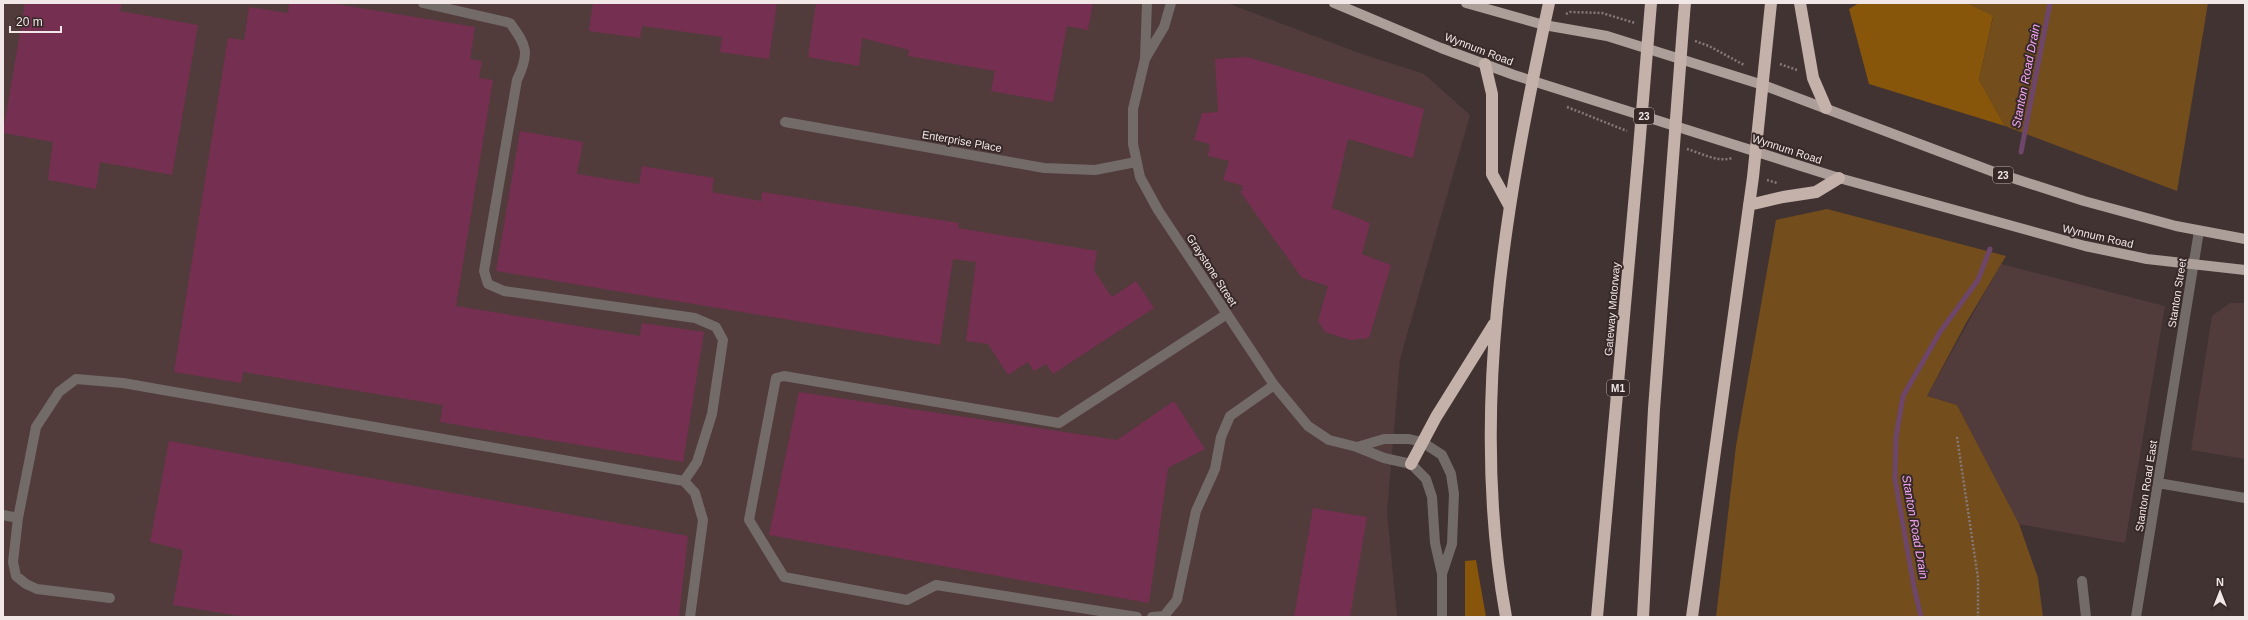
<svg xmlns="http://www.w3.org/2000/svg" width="2248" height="620" viewBox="0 0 2248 620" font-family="Arial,sans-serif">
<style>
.built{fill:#513b3b}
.green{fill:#734d1c}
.forest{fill:#87560b}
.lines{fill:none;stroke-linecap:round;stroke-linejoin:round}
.stream{stroke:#6d466a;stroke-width:5}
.building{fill:#753051}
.path{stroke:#867979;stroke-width:2.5;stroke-dasharray:2 2;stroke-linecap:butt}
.minor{stroke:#726b68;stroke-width:10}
.major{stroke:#ac9e98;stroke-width:10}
.highway{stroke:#c3b1aa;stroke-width:12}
.highway-bridge{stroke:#c3b1aa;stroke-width:12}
.labels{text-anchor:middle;stroke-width:4;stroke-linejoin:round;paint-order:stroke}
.shield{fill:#382929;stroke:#baaeae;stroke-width:1}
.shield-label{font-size:10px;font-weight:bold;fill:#f2e7e7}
.street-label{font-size:11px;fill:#f2e7e7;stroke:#382929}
.water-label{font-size:12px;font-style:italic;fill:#f7a9f6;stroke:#382929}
</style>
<rect width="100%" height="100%" fill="#423333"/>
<path class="built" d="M3 3H1227L1359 53 1424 74 1470 115 1400 359 1387 512 1397 617H3Z
M2001 264 2165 306 2125 543 2018 524 1957 405 1927 396Z
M2230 303H2245V459L2191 450 2212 316Z"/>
<path class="green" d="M1967 3H2208L2177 191 2005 126 1979 80 1993 17Z
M1827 209 2006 256 1966 323 1927 396 1957 405 2019 524 2038 578 2043 617H1716L1736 446 1776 220Z"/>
<path class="forest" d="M1859 3H1967L1993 16 1979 80 2005 126 1869 84 1849 9Z
M1476 560 1486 617H1465V561Z"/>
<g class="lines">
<path class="stream" d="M2021 152 2050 3
M1921 617 1914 587 1895 479 1896 437 1903 396 1940 332 1978 280 1990 249"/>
</g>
<path class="building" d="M25 3H122L120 11 198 25 172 175 100 162 96 189 48 180 53 142 3 133Z
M289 3H330L475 27 470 59 482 61 479 78 493 80 456 306 640 336 642 323 704 332 683 462 440 422 443 405 243 372 241 383 174 372 228 38 244 40 249 7 288 13Z
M593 3H777L769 59 720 52 722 37 642 26 640 38 589 31Z
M816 3H1093L1088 30 1067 26 1053 102 991 91 995 71 908 56 909 50 862 38 859 66 808 57Z
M1247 57 1424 109 1413 158 1348 139 1332 208 1370 223 1362 254 1391 265 1369 338 1350 340 1325 332 1318 321 1328 286 1302 278 1241 193 1243 186 1223 180 1229 161 1208 156 1210 144 1194 140 1202 113 1218 112 1215 59Z
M520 131 583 142 577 174 639 184 642 166 714 178 712 192 761 201 762 192 959 223 958 228 1097 251 1094 271 1112 297 1136 281 1154 308 1053 374 1046 364 1034 371 1028 362 1008 375 988 344 966 341 976 262 953 259 940 345 496 271Z
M799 392 1117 440 1174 401 1205 449 1168 468 1149 603 769 535Z
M169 441 688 536 679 617H246L173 605 183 550 150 542Z
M1313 508 1367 517 1350 617H1294Z"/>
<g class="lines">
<path class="path" d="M1566 14 1570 12 1602 13 1635 23
M1695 41 1709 46 1744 65
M1780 64 1797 70
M1567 107 1627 131
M1687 149C1701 153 1718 163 1732 158
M1767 180 1777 183
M1957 437 1978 578V617"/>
<path class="minor" d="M423 3 510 23C527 46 530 53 517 80L484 271 488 284 504 291 695 318 716 327 723 340 712 414 697 462 684 481
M1147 3 1145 59 1133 109V144L1140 177 1158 210 1227 314 1274 385 1308 426 1329 440 1357 447 1384 458 1411 464 1426 479 1432 497 1435 543 1442 574V617
M1145 59 1164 27 1171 3
M785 122 1044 168 1095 170 1136 162
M1357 447 1384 439H1409L1422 442 1442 455 1451 474 1454 494 1452 544 1442 574
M2158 483 2245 498
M3 515 18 518
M2082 581 2086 617
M110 598 37 589 26 584 16 576 13 562 18 518 36 427 59 392 76 379 123 383 684 481 695 493 703 520 690 617
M1137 617 936 585 907 600 784 577 749 520 776 378 784 376 1059 423 1227 314
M1152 617 1164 616 1177 600 1196 511 1215 469 1221 437 1230 416 1274 385
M2136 617 2199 231"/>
<path class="major" d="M1334 3 1441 48 1514 75 1839 178 2085 246 2147 259 2245 270
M1466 3 1544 25 1607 36 1763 85 1994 172 2084 201 2176 226 2245 239"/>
<path class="highway" d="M1800 3 1813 78 1826 108
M1684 14 1685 3
M1485 64 1492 94V174L1509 205
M1749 205 1783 197 1816 192 1839 178
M1411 464 1436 417 1494 324
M1506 617C1469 412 1505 204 1549 3
M1597 617 1638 160
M1643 617 1654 409 1672 171
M1692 617 1753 177 1771 3"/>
<path class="highway-bridge" d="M1638 160 1651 3
M1672 171 1684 14"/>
</g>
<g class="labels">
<g class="shield">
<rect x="1634" y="108" width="20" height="16" rx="3"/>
<rect x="1993" y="167" width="20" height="16" rx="3"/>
<rect x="1607" y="380" width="22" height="16" rx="3"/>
</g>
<g class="shield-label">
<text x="1644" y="120">23</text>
<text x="2003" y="179">23</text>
<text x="1618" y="392">M1</text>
</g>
<g class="street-label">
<text transform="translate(1479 49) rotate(21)" y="4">Wynnum Road</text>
<text transform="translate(962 141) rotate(10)" y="4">Enterprise Place</text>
<text transform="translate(1787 149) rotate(18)" y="4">Wynnum Road</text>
<text transform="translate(2098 236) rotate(13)" y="4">Wynnum Road</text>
<text transform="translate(1212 270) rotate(57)" y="4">Graystone Street</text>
<text transform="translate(2177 293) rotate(-81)" y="4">Stanton Street</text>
<text transform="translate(1612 309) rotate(-85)" y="4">Gateway Motorway</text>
<text transform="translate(2146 486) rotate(-81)" y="4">Stanton Road East</text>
</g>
<g class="water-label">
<text transform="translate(2026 76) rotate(-79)" y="4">Stanton Road Drain</text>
<text transform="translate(1915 527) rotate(80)" y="4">Stanton Road Drain</text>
</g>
</g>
<rect width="2248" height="620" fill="none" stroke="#f2e7e7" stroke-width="8"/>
<g transform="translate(2220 592)" stroke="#382929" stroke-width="3" paint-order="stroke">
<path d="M0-3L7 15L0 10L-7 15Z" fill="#f2e7e7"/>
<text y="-6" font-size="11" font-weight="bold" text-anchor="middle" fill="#f2e7e7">N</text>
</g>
<path d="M10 26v6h51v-6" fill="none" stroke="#f2e7e7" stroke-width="2"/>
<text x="16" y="26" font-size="12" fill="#f2e7e7" stroke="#382929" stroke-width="3" paint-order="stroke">20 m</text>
</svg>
